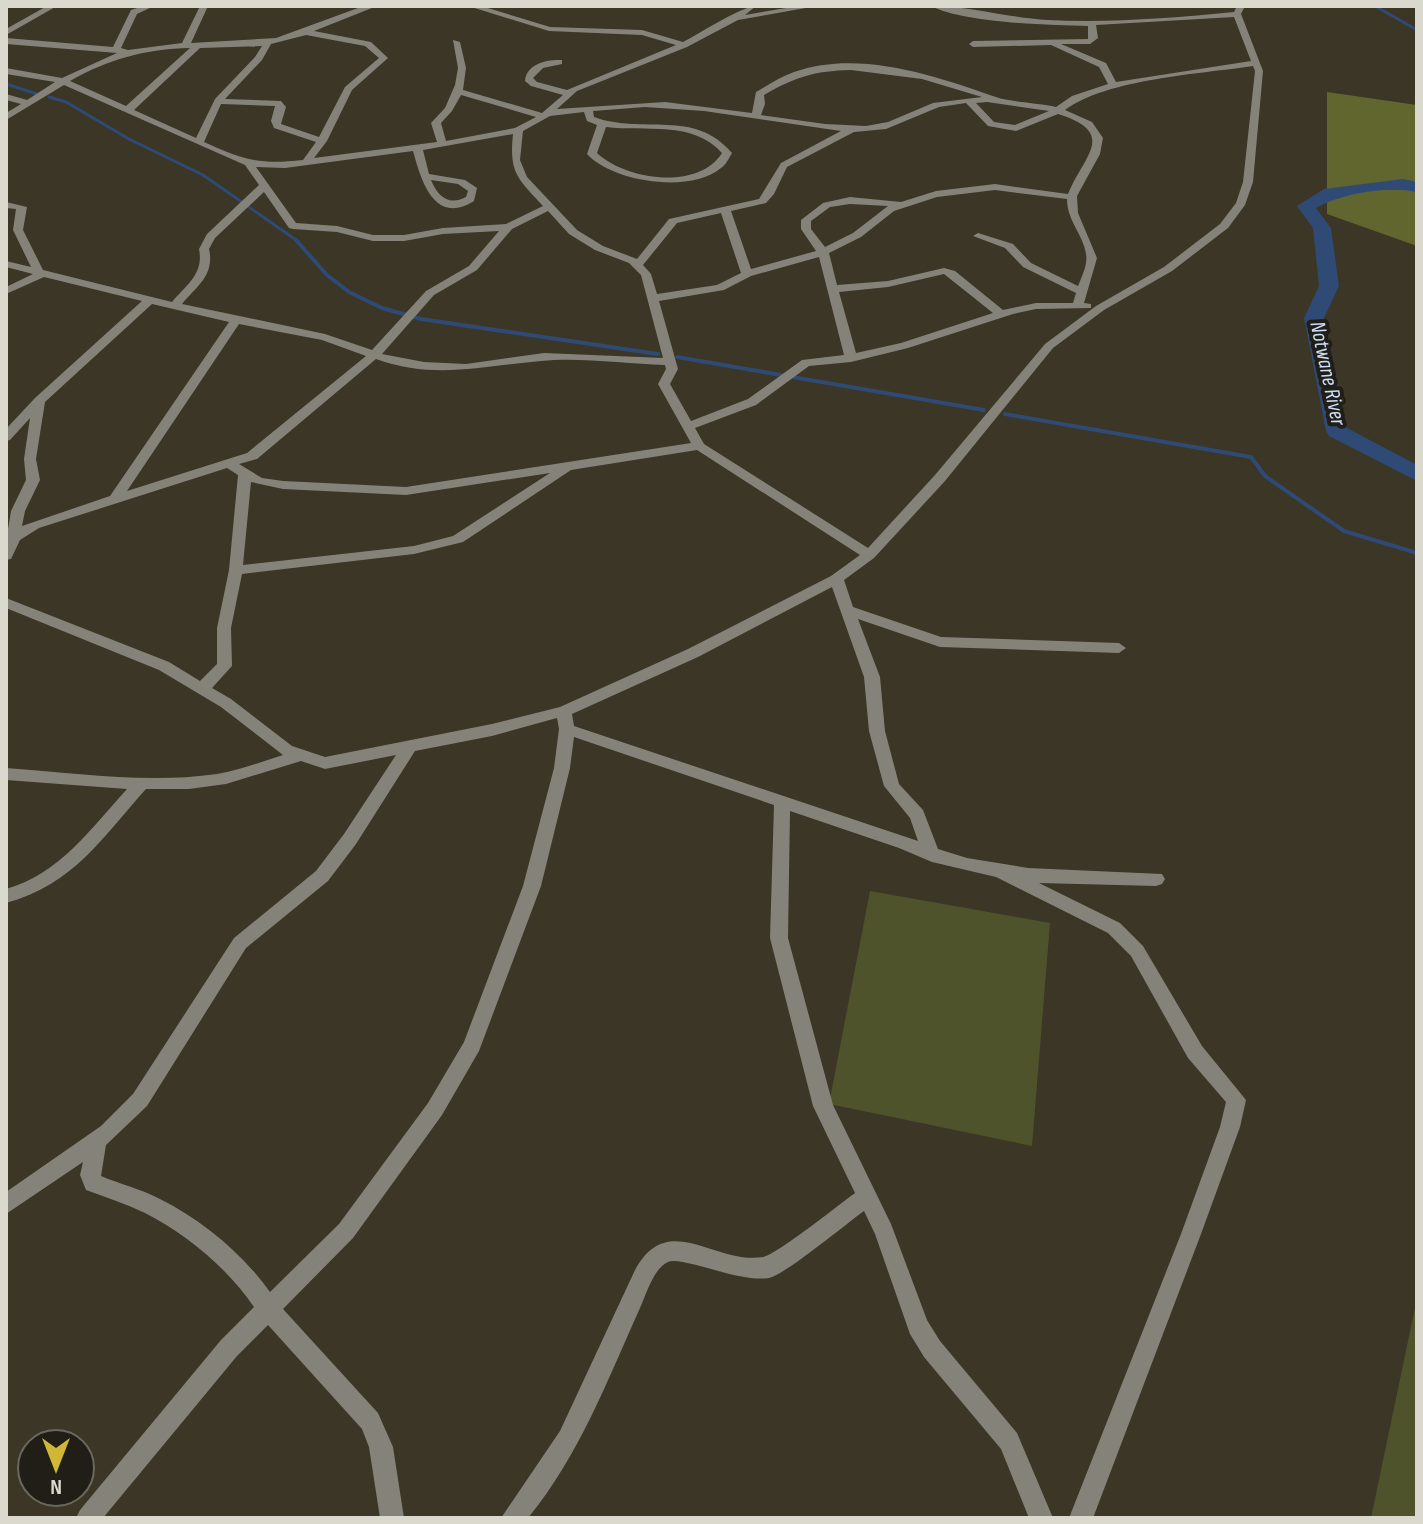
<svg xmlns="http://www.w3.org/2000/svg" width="1423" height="1524" viewBox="0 0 1423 1524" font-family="'Sofia Sans Condensed',sans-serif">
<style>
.green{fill:#4f532c}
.forest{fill:#61662e}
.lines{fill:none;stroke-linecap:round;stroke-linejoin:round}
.stream-far1{stroke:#2f4a74;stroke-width:3}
.stream{stroke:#2f4a74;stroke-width:4}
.river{fill:#2f4a74;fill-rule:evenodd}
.minor{fill:#858279;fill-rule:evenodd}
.labels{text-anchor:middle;stroke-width:8;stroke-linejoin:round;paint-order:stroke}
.far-water-label{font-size:22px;font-style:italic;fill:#ccdefa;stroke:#201e16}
</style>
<rect width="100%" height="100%" fill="#3b3625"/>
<path class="green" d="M870 891 1050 923 1032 1146 829 1104Z
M1417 1298V1518H1371Z"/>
<path class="forest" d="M1327 92 1417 105V246L1327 214Z"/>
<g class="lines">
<path class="stream-far1" d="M1375 6 1417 30
M6 84 37 94
M49 97 66 102 129 139 203 175 299 242"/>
<path class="stream" d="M296 240 327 275 349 292 382 308 421 319 658 354
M677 357 984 410
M1005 414 1251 457 1265 476 1344 531 1417 553"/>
<path class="river" d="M1403 179 1417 182V192C1387 186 1343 193 1316 208L1331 228 1339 286 1324 318 1347 428 1417 465V481L1329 436 1326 431 1304 318 1319 286 1313 228 1297 206 1324 189Z"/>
<path class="minor" d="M47 6H57L6 35V29Z
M143 6H154L137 14 121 48 128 50 182 43 200 6H208L191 43 276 38 358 8 377 6 314 31 371 42 388 58 352 90 327 141 314 158 437 142 431 123 445 108 455 85 458 68 453 40 460 42 466 68 463 90 542 113 563 95 531 86 525 81C526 64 547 59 562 60V64L543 68 533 78 537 82 567 90 676 45 642 35 549 31 468 6H481L550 27 642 30 683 42C699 34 742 6 756 6L745 15 798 6H817L738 20 687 47 577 91 557 109 665 102 752 113 756 92C768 85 780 77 794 72 859 49 936 76 996 97 1009 102 1039 103 1056 107L1072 96 1108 84 1099 67 1051 45 973 47 969 44 973 41 1088 39V26C1048 25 964 23 931 6 970 6 1009 18 1048 20 1110 23 1172 18 1234 12L1237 6H1245L1241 14 1263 71 1253 182 1245 205 1228 228 1172 271 1104 310 1053 348 945 481 874 558 844 580 853 607 941 637 1119 643 1126 648 1119 653 940 647 858 619 880 677 885 731 899 784 923 810 938 849 967 858 1028 868 1162 874 1165 879 1162 884 1156 886 1039 883 1120 923 1143 946 1202 1046 1246 1100 1240 1127 1201 1234 1093 1518H1069L1181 1234 1220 1127 1226 1102 1188 1058 1131 956 1108 933 996 877 932 862 899 848 790 811 788 938 833 1105 891 1224 927 1320 940 1341 1017 1433 1053 1518H1029L1001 1449 924 1357 910 1334 875 1234 864 1211C846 1224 786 1274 769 1278 740 1283 682 1256 668 1262 653 1269 646 1295 640 1308 607 1381 579 1456 528 1518H501L560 1431 635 1270C668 1209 714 1265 763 1257 776 1255 840 1204 855 1193L813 1106 770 938 774 805 574 737 570 768 541 886 479 1051 442 1115 353 1238 283 1309 378 1413 393 1447 404 1518H380L369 1447 362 1429 268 1325 237 1356 103 1518H76L80 1510 221 1340 254 1307C228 1269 187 1234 145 1213 126 1204 105 1197 86 1190L80 1175 83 1162 6 1214V1192L101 1126 133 1094 234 938 316 871 344 834 396 755 325 769 301 761 226 784 189 789H146C101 839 74 884 6 903V889C60 874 91 828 127 789L6 780V768C76 773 147 784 217 774 240 770 261 762 283 755L221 707 159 670 6 608V598L169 662 200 681 217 664V628L229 570 238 475 227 468 39 528 20 540 11 559 6 560V541L11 511 26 480 24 459 30 418 10 440 6 441V429L35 398 142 301 44 277 6 294V287L33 274 6 267V261L31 267 13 230 16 209 6 208V202L27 207 23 230 43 270 172 302C187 284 204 274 199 249L207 234 259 185 245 165 64 85 6 120V113L21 104 6 100V94L27 100 55 82 6 74V68L62 78 117 53 6 44V38L113 47 131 10ZM1234 17 1251 61 1116 82 1106 63 1061 44H1090L1098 38 1096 25ZM306 35 365 46 379 58 345 87 319 137 281 124 286 107 281 101 225 99 262 60 271 44ZM262 46 255 57 215 99 196 138 134 110 200 48ZM190 48 126 106 70 81C109 59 145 49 190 48ZM1253 66 1255 71 1243 182 1236 203 1220 224 1164 267 1096 306 1045 344 935 475 868 548 704 444 695 428 756 405 809 366 851 362 908 348 1013 314 1036 309 1091 308V304L1084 303 1097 258 1078 213 1077 196 1100 154 1103 138 1092 122 1065 110C1107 79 1200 74 1253 66ZM851 70 922 79 982 97 933 103 888 122 866 126 825 124 761 115 765 104 764 95C795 77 814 71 851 70ZM461 95 536 117 515 128 446 141 441 123 452 111ZM987 102 1049 111 1015 125 994 122 976 103ZM966 103 988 126 1016 131 1058 114C1119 133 1083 156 1068 194L995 184 936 191 901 202 850 197 823 203 801 220V229L816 251 751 269 731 211 766 203 774 194 787 167 854 132 886 129 939 107ZM221 104 275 106 271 121 274 128 316 142 303 160C259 165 244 160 204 142ZM645 107 704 111 841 131 781 163 759 199 669 219 637 259 603 246 577 230 527 177 520 160 523 131 550 116 584 112 587 121 597 125 587 154C613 182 690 194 721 168 726 165 729 158 732 153 694 108 643 135 594 117L593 111ZM606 127C646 132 692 120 722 153 698 191 626 180 597 153ZM513 134C509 173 517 178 543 206L506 224 443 228 404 235H373L337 226 296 223 256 167 285 168 413 151C421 180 434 226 474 201L477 188 465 180 429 174 423 150ZM431 180 458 184 468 191 466 197C449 206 438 197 431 180ZM995 190 1067 199C1067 221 1083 234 1086 254 1088 264 1082 276 1078 286L1031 263 1013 244 978 233 973 236 1005 248 1023 267 1076 293 1073 303H1036L1003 310 955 271 944 268 888 281 837 285 829 253 861 237 894 211 937 197ZM264 192 289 228 293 229 337 232 373 241H404L443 234 499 231 469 266 426 291 372 350 325 334 182 304C197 286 215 275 209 249L215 238ZM850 204 888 206 853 233 825 247 811 229V221L830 207ZM548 211 569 234 595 250 629 263 641 275 663 358 544 353 466 364 424 362 382 354 434 295 477 270 512 229ZM721 213 741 273 717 285 657 294 651 274 643 265 677 223ZM819 257 844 355 802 360 748 399 691 421 670 384 678 369 659 301 724 290 751 276ZM944 274 993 313 901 343 856 353 839 292 888 287ZM152 304 229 322 110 496 22 526 25 511 40 480 36 459 45 402ZM239 324 322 340 366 356 247 453 127 491ZM376 359C434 380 483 366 541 361 580 357 626 364 665 365L666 369 658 384 691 443 406 487 283 481 262 478 239 464 257 459ZM697 450 860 555 831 576 688 649 560 707 492 724 325 757 292 746 231 699 212 688 232 666 231 628 242 574 414 554 463 542 571 470ZM550 473 453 536 414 546 243 565 251 482 283 489 406 495ZM832 587 864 677 869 731 884 786 910 818 918 841 574 726 572 714 698 657ZM557 718 559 729 554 768 523 886 464 1042 428 1103 339 1224 270 1292C243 1254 202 1220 160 1199 141 1189 120 1184 101 1176L106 1145 147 1106 246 948 328 881 356 844 415 751 492 736Z"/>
</g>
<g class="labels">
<g class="far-water-label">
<text transform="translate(1329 373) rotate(78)" y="8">Notwane River</text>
</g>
</g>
<rect width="1423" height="1524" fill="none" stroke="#dbd8cd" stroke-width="16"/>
<g transform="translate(56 1468) rotate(180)"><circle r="38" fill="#201e16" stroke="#6b685f" stroke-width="2"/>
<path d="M0-6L14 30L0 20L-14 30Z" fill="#d0b736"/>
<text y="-12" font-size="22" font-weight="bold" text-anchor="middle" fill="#dbd8cd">N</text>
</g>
</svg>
